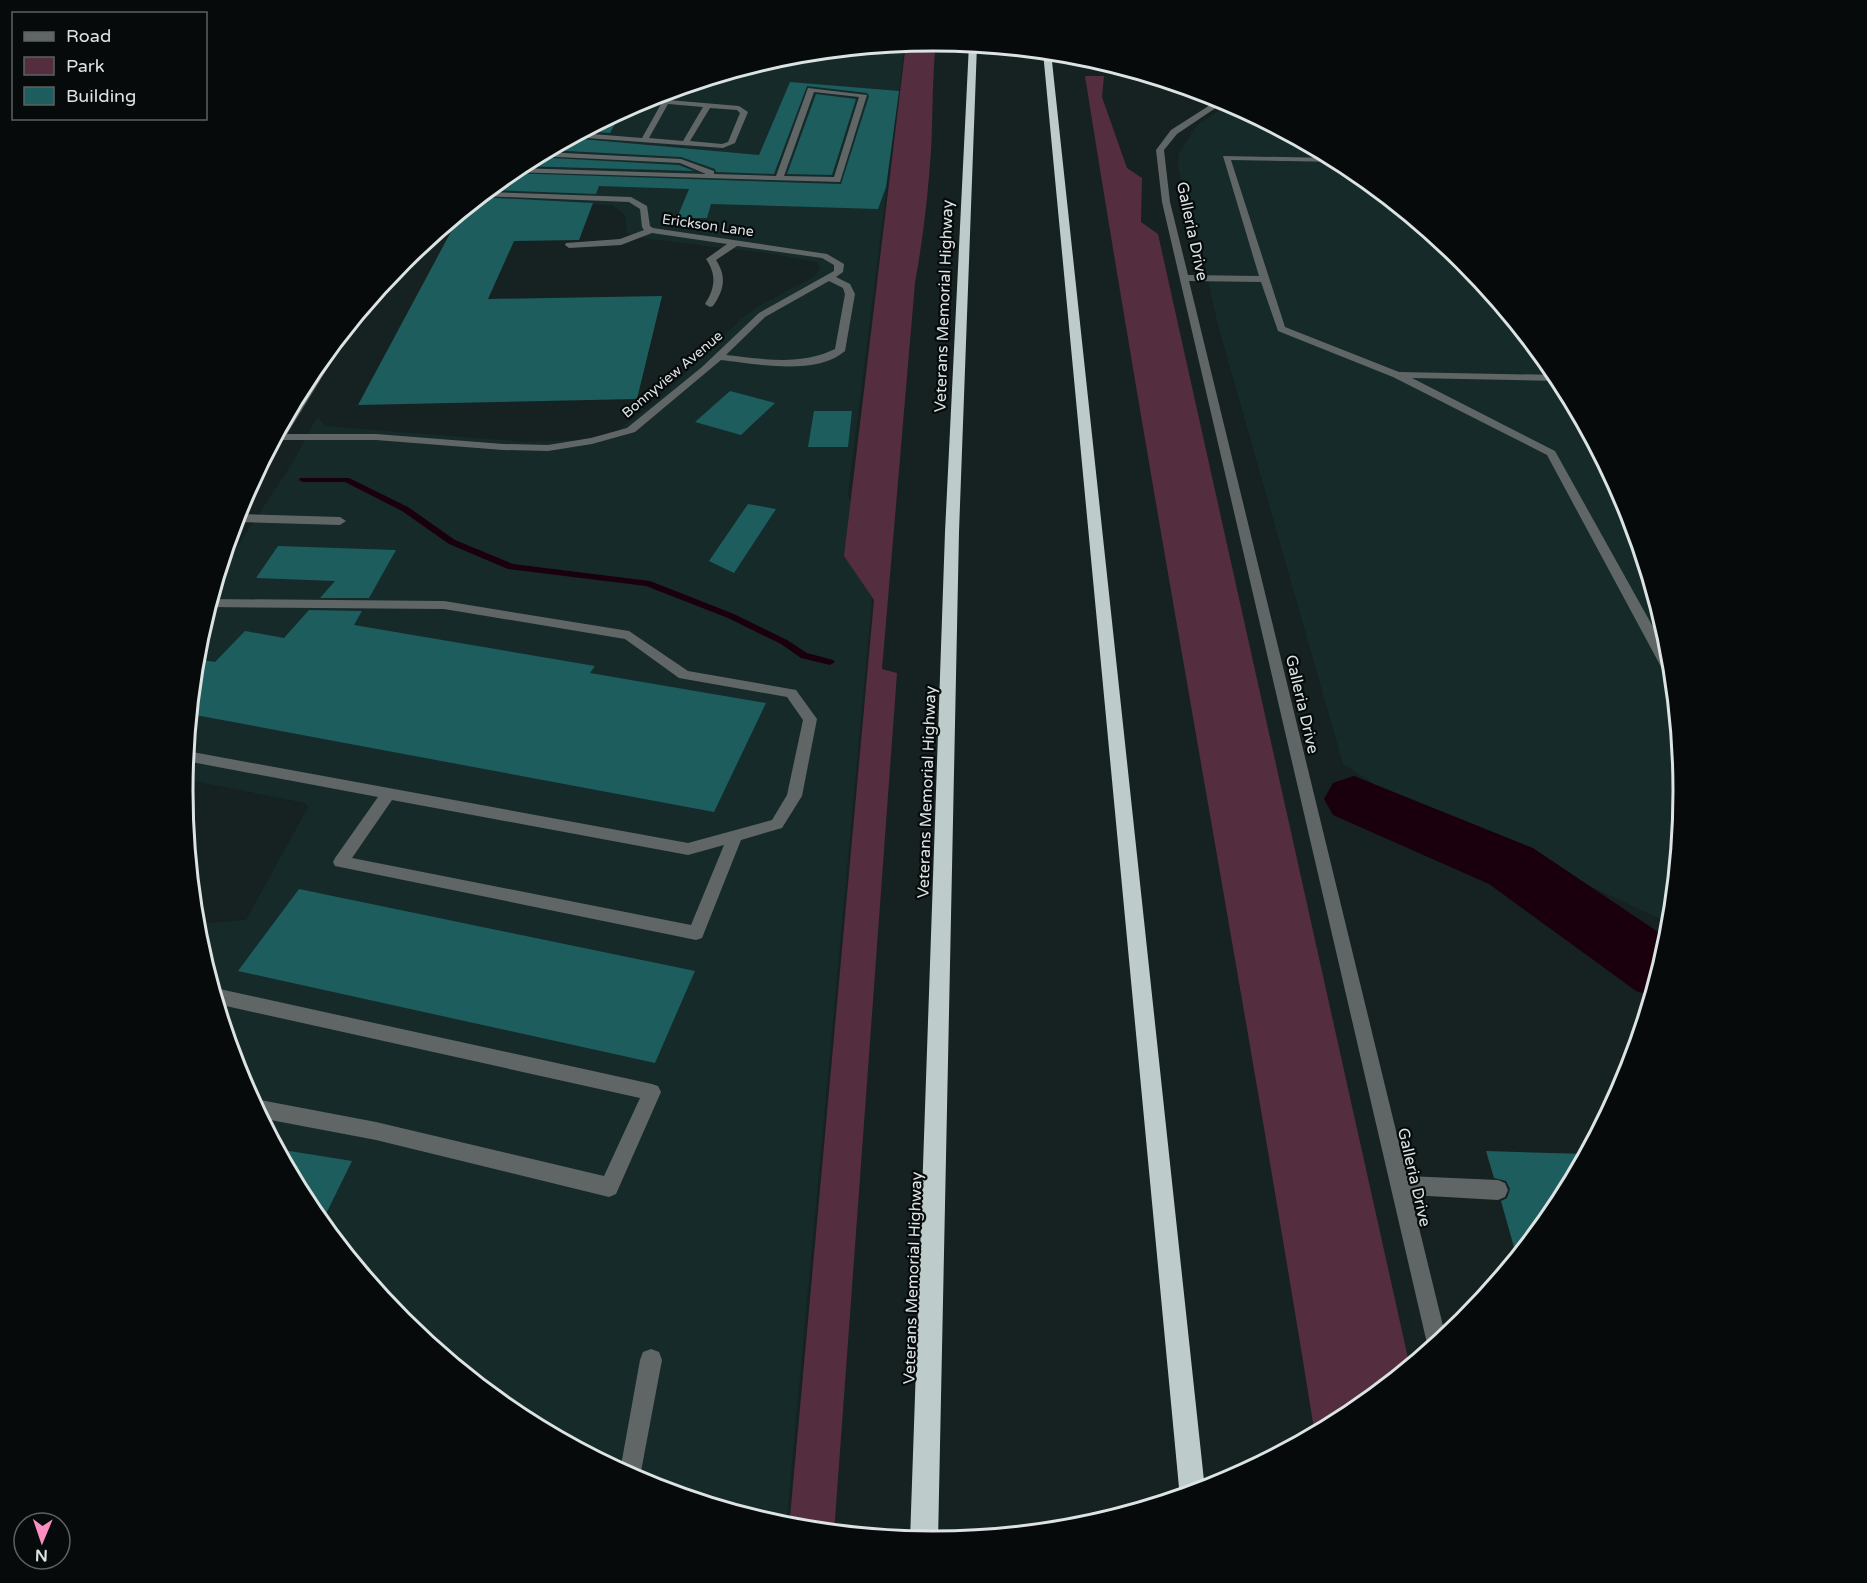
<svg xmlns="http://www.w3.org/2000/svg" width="1867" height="1583" viewBox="0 0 1867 1583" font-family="'Varela Round',sans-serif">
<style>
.built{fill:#162a2a}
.green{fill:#542d3f}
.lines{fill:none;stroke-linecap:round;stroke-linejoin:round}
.stream{fill:#1a000c;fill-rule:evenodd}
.river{fill:#1a000c;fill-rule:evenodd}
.building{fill:#1d5d5d}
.minor{fill:#606666;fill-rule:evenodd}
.highway{fill:#bdcbcb;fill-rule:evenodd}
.labels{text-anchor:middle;stroke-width:4.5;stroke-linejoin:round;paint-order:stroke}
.far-street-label{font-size:14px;fill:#dce3e3;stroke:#060a0a}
.street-label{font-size:16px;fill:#dce3e3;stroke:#060a0a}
.rim{fill:none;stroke:#dce3e3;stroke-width:3}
</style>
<rect width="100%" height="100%" fill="#162121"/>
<path class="built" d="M905 43 848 494 857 533 855 545 872 599 786 1528 646 1485 516 1416 402 1322 309 1208 240 1079 197 938 196 924 246 920 308 807 305 803 184 779 197 645 218 576 293 462 317 417 326 426 526 442 577 440 614 433 659 399 741 319 759 306 815 276 820 267 817 262 772 254 642 238 627 233 625 215 612 205 476 200 517 167 646 98 787 55Z
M1231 103 1351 167 1465 261 1558 375 1627 504 1670 645 1684 792 1672 921 1656 917 1383 790 1343 764 1217 322 1199 237 1178 168 1179 153 1198 124Z"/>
<path class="green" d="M934 41H936C932 78 933 114 931 151 928 196 923 239 915 283L882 669 897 673 834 1533 789 1528 874 600 844 556 906 43Z
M1085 76H1104L1102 97 1127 168 1142 178 1141 222 1158 234 1410 1367 1350 1416 1315 1435C1242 981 1157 530 1085 76Z"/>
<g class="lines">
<path class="stream" d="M300 478H349L408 507 455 540 513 564 650 581 734 614 787 640 807 653 833 660 835 662 830 665 801 658 781 644 728 618 646 586 508 569 449 544 402 511 345 482H303L299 480Z"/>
<path class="river" d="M1354 776 1533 848 1670 940 1652 996 1636 991 1489 884 1333 815 1324 799 1333 783Z"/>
</g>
<path class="building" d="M790 82 899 91 886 187 878 209 711 204 707 218H677L689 189 599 186 596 194 489 190 509 173 841 184 869 96 867 93 807 86 774 174 716 172 715 169 681 157 548 150 571 138 759 155Z
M816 94 856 99 832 175 787 174Z
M623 110 610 133 584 131Z
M535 157 679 165 694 171 519 166Z
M479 197 593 203 579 240 514 241 488 299 662 296 637 399 358 405 461 213Z
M730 391 775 403 741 435 695 422Z
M814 411H852L848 447H808Z
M748 504 776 509 734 573 709 561Z
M278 546 396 550 369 598H320L335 581 256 578Z
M309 610 362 611 354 625 595 666 590 673 766 703 714 812 190 714 195 669 203 660 215 662 245 631 284 638Z
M299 889 695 971 655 1063 238 971Z
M277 1149 352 1161 321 1224 309 1208Z
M1486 1151 1587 1154 1558 1209 1517 1258 1501 1201 1507 1198 1510 1189 1506 1181 1494 1178Z"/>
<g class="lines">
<path class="minor" d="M808 88 867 95 840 182 511 172 516 168 706 174 680 163 537 156 545 152 681 159 714 171V174L776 176ZM814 92 859 97 834 177 784 176Z
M645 98 739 106 748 112 735 143 723 148 573 137 580 133 642 138 661 104 639 101ZM668 104 703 107 683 141 649 138ZM710 108 737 110 740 113 728 142 722 144 690 141Z
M1221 98 1226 101 1177 134 1164 150 1170 202 1188 275 1259 276 1223 156 1333 158 1341 162 1231 160 1285 327 1399 372 1558 375 1561 381 1412 378 1555 451 1672 661 1673 681 1666 676 1547 455 1393 377 1278 331 1261 282 1189 281 1407 1176 1498 1180 1505 1183 1508 1190 1505 1197 1498 1200 1411 1195 1446 1338 1429 1352 1162 202 1156 150 1171 130Z
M486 192 631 197 647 206 650 226 653 228 827 254 844 264 843 272 836 277 850 284 855 294 845 351C817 376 755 364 721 360L635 432 592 444 548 451 503 450 376 440H283L256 483 250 484C279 430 308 375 348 327L351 330 287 434H376L503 444 548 445 591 438 627 428 702 367 759 313 834 271V265L822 258 737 246 716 260C727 277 724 290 713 306L710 307 705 304C715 288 717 275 706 259L727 244 652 233 621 245 569 248 565 245 566 243 620 239 644 230 642 227 640 209 629 202 481 196ZM829 281 843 288 845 294 835 349C801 366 763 359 726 355L765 317Z
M237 514 340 517 346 521 340 525 236 522Z
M211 599 444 601 629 631 688 671 796 690 817 719 802 796 782 828 741 840 704 933 702 938 696 940 335 866 333 862 335 858 378 797 186 761 187 751 688 843 772 820 787 795 803 720 787 697 679 678 625 639 444 609 210 607ZM392 800 688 855 724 845 691 925 352 858Z
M215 988 652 1084 658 1086 661 1092 616 1194 609 1197 376 1140 260 1118 251 1101 255 1099 376 1122 604 1176 640 1098 217 1004 213 989Z
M651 1349 659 1352 662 1360 639 1482 620 1471 640 1360 643 1352Z"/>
<path class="highway" d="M969 44 977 45 959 532 938 1542 910 1540 945 532Z
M1043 52H1051L1205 1490 1180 1498Z"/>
</g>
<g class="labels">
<g class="far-street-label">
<text transform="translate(708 225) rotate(8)" y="5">Erickson Lane</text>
<text transform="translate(672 374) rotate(-40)" y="5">Bonnyview Avenue</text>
</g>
<g class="street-label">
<text transform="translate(1193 231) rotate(78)" y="6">Galleria Drive</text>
<text transform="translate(943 306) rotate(-88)" y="6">Veterans Memorial Highway</text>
<text transform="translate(1303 704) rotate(77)" y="6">Galleria Drive</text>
<text transform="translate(926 792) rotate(-88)" y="6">Veterans Memorial Highway</text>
<text transform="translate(1415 1177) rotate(77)" y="6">Galleria Drive</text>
<text transform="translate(912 1278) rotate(-88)" y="6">Veterans Memorial Highway</text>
</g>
</g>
<path d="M0 0H1867V1583H0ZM193 791a740 740 0 1 1 1480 0a740 740 0 1 1-1480 0Z" fill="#060a0a" fill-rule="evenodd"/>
<path class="rim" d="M193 791a740 740 0 1 1 1480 0a740 740 0 1 1-1480 0Z"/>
<rect x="12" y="12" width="195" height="108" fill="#060a0a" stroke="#5c6161" stroke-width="1.5"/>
<rect x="24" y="32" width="30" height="9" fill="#606666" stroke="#5c6161" stroke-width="1.5"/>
<text x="66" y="42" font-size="18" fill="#dce3e3">Road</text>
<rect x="24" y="57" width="30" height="18" fill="#542d3f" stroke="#5c6161" stroke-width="1.5"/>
<text x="66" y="72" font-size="18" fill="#dce3e3">Park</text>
<rect x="24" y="87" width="30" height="18" fill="#1d5d5d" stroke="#5c6161" stroke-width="1.5"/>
<text x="66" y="102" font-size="18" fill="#dce3e3">Building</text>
<g transform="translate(42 1541) rotate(182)"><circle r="28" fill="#060a0a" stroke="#5c6161" stroke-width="1.5"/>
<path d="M0-4.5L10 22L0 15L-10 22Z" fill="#fc8fc2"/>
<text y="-9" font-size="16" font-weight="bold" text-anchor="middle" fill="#dce3e3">N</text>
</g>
</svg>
